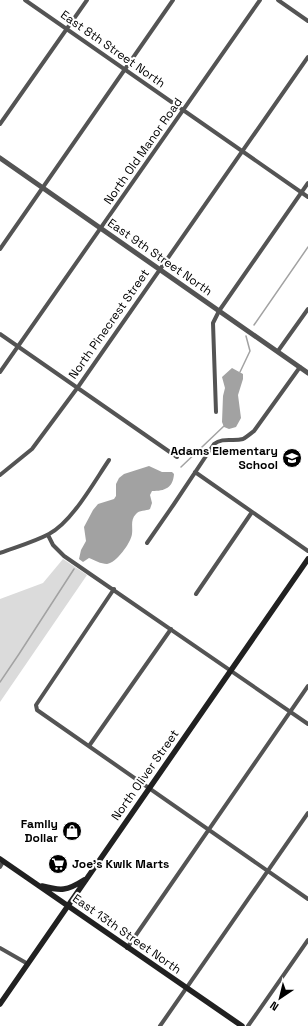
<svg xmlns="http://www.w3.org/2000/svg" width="308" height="1026" viewBox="0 0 308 1026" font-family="'Space Grotesk',sans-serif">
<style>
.green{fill:#dbdbdb}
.water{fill:#a2a2a2}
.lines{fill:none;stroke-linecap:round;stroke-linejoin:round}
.stream{stroke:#a2a2a2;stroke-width:1.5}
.minor{stroke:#545454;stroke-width:4}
.tertiary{stroke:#545454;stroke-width:5}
.secondary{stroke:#212121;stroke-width:5.5}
.labels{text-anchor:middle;stroke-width:4;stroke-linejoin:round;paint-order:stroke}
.street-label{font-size:12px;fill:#000;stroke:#fff}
.poi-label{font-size:12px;font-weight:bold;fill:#000;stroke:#fff;text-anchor:end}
</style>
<rect width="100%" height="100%" fill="#fff"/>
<path class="green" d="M63 559 87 575 0 702V599L43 583Z"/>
<path class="water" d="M232 368 243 374V379L238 395 241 418 236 427 229 429 224 427 222 422 223 396 225 388 222 377Z
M149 466 162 472H172L174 474C173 488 165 491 152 491L150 495 152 503 150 509C146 511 139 510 136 514 130 520 133 527 132 534 131 543 116 563 107 564 101 564 94 560 89 558L83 562 79 559 81 550 86 541 84 527 93 510 98 504 114 499 116 496V484L119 478 124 474Z"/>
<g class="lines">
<path class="stream" d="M254 325 308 247
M240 372 250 351 246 336
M181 467 224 426
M0 682 19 654 74 569"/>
<path class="minor" d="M25 0 308 197
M278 0 308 21
M0 124 87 0
M0 249 173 0
M0 334 177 457
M278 351 308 309
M0 372 260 0
M216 412 213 323 219 311 308 183
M195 472 308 551
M0 475 32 449 78 387 308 57
M48 535 53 545 64 556 308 724
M147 543 174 504 214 444C223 437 233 442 243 439 247 437 251 433 254 431L300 367
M0 553C16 547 34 542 49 534 72 522 94 482 109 460
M114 589 36 705 37 710 308 899
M196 594 252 512
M89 746 171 629
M0 867 3 862
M0 948 28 964
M127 948 308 686
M160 1026 308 813
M248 1026 308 940"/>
<path class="tertiary" d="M0 158 308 373"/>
<path class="secondary" d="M0 859 242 1026
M42 886C61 891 67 891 84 880
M0 1004 308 559"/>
</g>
<defs>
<symbol id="school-disc" viewBox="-11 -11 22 22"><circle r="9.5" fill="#000" stroke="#fff"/><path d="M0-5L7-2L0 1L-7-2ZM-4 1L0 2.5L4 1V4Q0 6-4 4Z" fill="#fff"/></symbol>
<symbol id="shop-disc" viewBox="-11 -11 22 22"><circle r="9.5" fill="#000" stroke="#fff"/><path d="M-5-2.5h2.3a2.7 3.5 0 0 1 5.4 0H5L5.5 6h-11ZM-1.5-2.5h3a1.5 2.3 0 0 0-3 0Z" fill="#fff"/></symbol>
<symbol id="supermarket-disc" viewBox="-11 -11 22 22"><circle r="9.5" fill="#000" stroke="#fff"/><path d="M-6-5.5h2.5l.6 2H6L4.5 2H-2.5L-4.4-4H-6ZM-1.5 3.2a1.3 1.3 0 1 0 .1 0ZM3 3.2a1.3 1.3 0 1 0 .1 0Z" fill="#fff"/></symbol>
</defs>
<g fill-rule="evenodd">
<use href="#school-disc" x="281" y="447" width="22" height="22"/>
<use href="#shop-disc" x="61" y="820" width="22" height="22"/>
<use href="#supermarket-disc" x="47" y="853" width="22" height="22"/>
</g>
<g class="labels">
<g class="street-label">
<text transform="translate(113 49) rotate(35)" y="4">East 8th Street North</text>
<text transform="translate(143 151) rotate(-55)" y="4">North Old Manor Road</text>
<text transform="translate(160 257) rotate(35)" y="4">East 9th Street North</text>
<text transform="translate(109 324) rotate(-55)" y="4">North Pinecrest Street</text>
<text transform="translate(145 775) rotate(-55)" y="4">North Oliver Street</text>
<text transform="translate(127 934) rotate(35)" y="4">East 13th Street North</text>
</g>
<g class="poi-label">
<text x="278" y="455">Adams Elementary<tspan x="278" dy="14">School</tspan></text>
<text x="58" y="828">Family<tspan x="58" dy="14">Dollar</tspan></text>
<text x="72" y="868" text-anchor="start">Joe's Kwik Marts</text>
</g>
</g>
<g transform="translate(280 998) rotate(215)" stroke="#ffffff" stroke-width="3" paint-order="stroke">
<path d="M0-3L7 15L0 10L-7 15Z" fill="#000000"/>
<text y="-6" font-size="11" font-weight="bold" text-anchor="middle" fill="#000000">N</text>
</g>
</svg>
